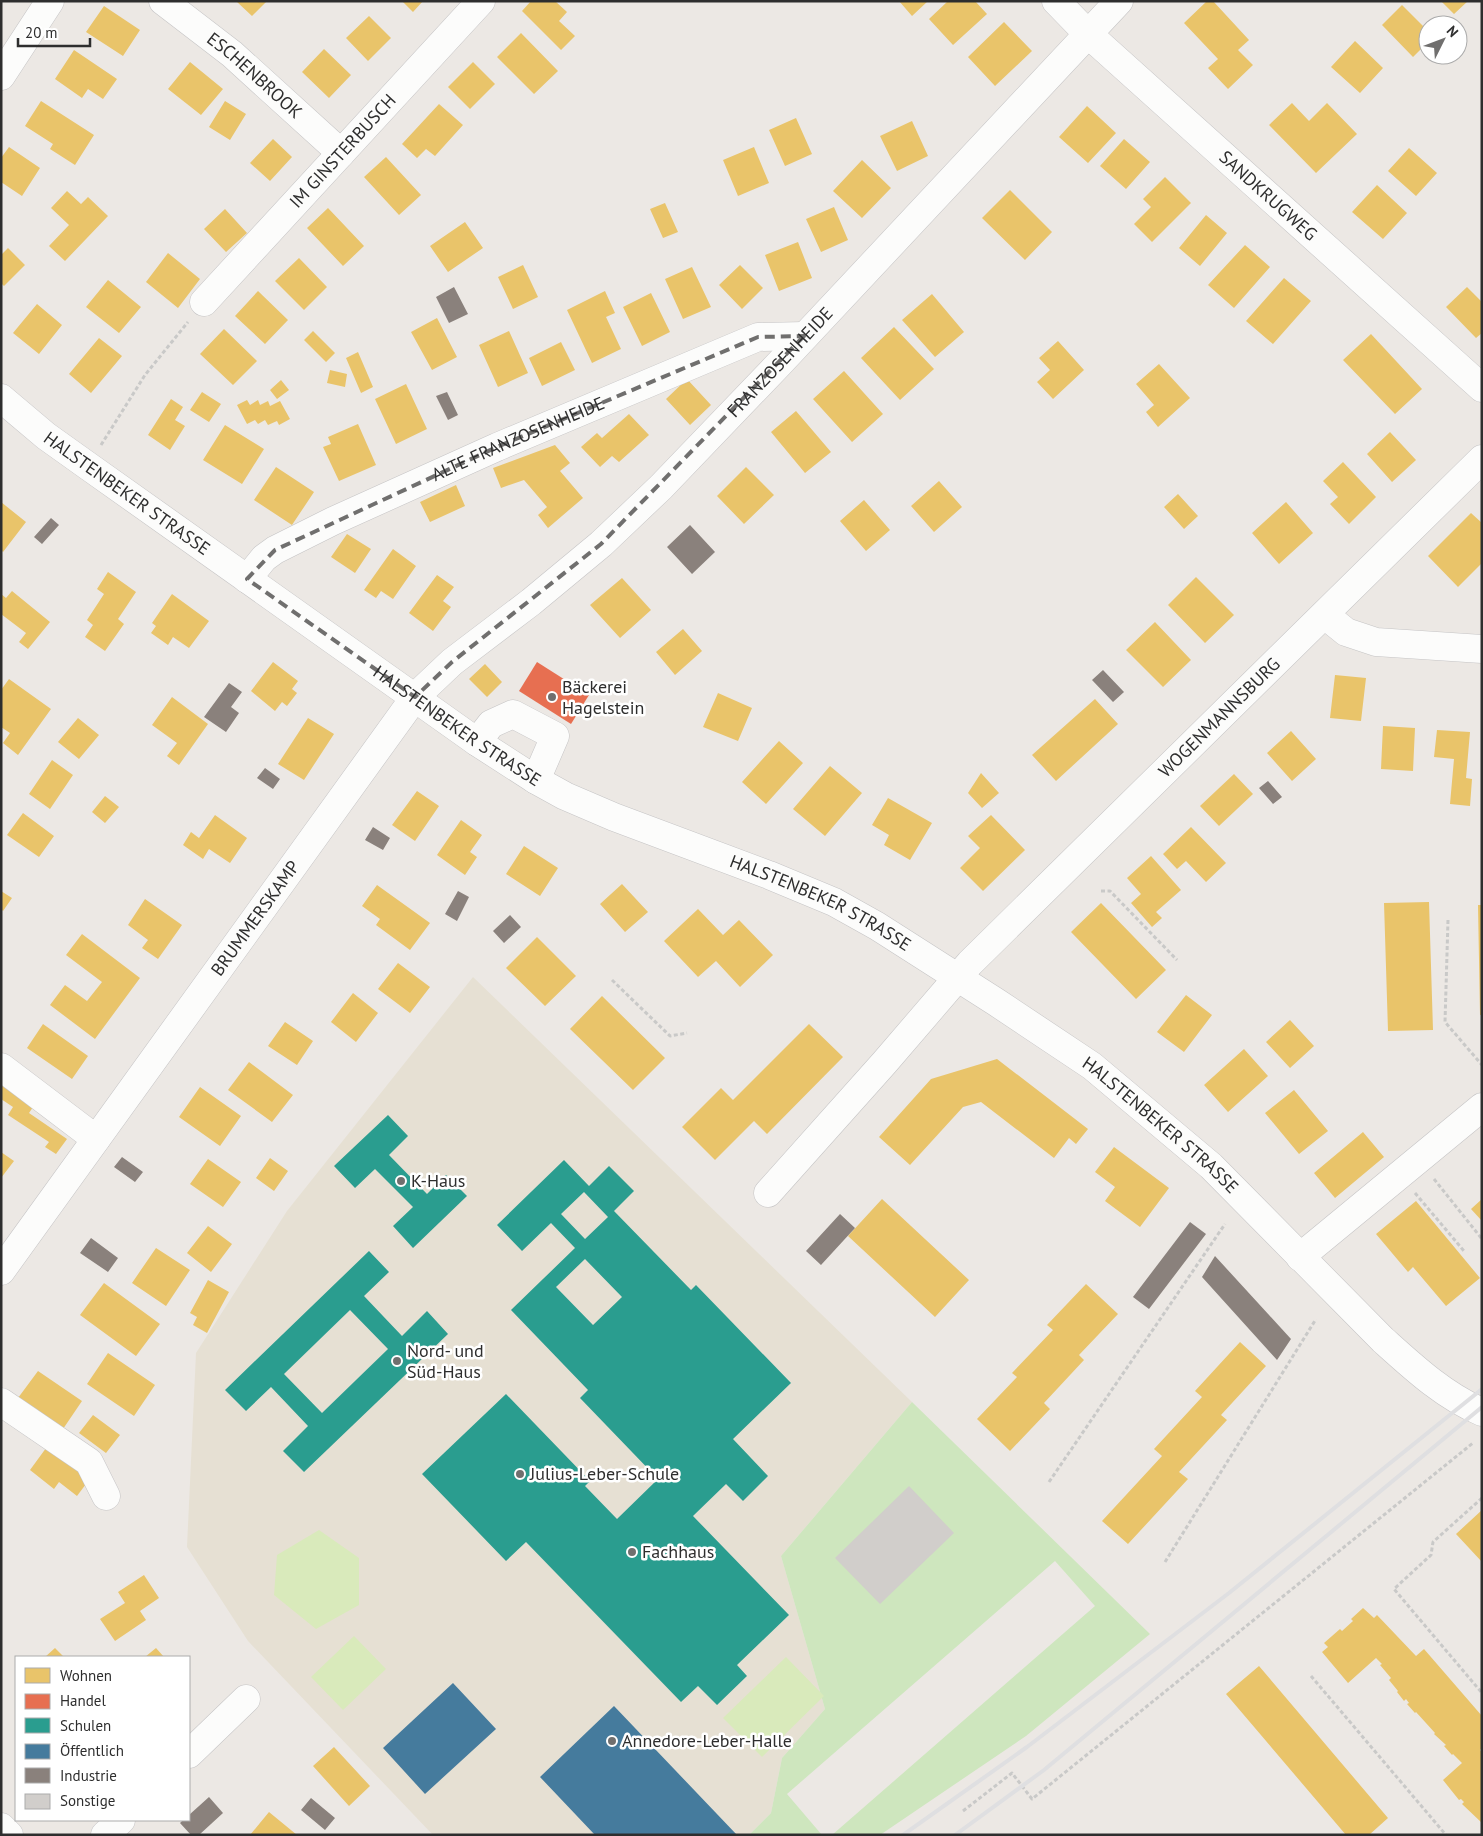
<svg xmlns="http://www.w3.org/2000/svg" width="1483" height="1836" viewBox="0 0 1483 1836" font-family="'PT Sans',sans-serif">
<style>
.education{fill:#e6e0d3}
.green{fill:#cee6be}
.pitch{fill:#d9eabb}
.homes{fill:#e9c46a}
.shops{fill:#e76f51}
.schools{fill:#2a9d8f;fill-rule:evenodd}
.public{fill:#457b9d}
.industry{fill:#8a817c}
.building{fill:#d1cecb}
.lines{fill:none;stroke-linecap:round;stroke-linejoin:round}
.minor-casing{stroke:#c5c4c5;stroke-width:29}
.path{stroke:#c9c9c8;stroke-width:3;stroke-dasharray:4 2.5;stroke-linecap:butt}
.minor{stroke:#fcfcfb;stroke-width:28}
.rail{stroke:#dfdfe1;stroke-width:4}
.marked{fill:none;stroke:#706f6e;stroke-width:4;stroke-dasharray:10 6;stroke-linejoin:round}
.poi-dot{fill:#706f6e;stroke:#fff;stroke-width:2}
.labels{text-anchor:middle;stroke-width:5;stroke-linejoin:round;paint-order:stroke}
.street-label{font-size:18px;fill:#2e2e2e;stroke:#fff}
.poi-label{font-size:18px;fill:#2e2e2e;stroke:#fff;text-anchor:start}
</style>
<rect width="100%" height="100%" fill="#ece8e4"/>
<path class="education" d="M473 977 912 1402 781 1556 825 1709 782 1758 771 1813 749 1835H433L248 1641 187 1547 196 1353 287 1211Z"/>
<path class="green" d="M912 1402 1150 1634 1026 1736 880 1835H832L1095 1606 1055 1561 787 1794 822 1835H749L771 1813 782 1758 825 1709 781 1556Z"/>
<path class="pitch" d="M319 1530 359 1558V1605L316 1629 274 1595 277 1555Z
M354 1636 386 1669 343 1710 311 1677Z
M786 1657 824 1696 762 1757 723 1718Z"/>
<path class="homes" d="M236 1H267L252 16Z
M402 1H423L413 12Z
M531 1H555L567 12 559 21 575 36 561 50 522 11Z
M899 1H928L912 16Z
M948 1H975L987 14 953 45 929 19Z
M1207 1H1213L1249 40 1238 50 1253 65 1228 89 1208 68 1218 59 1184 23Z
M1441 1H1468L1454 14Z
M1402 5 1428 31V42L1413 57 1382 25Z
M104 6 140 30 123 56 86 32Z
M369 16 391 38 368 61 346 38Z
M1004 22 1032 51 995 86 968 57Z
M521 33 558 71 534 94 497 57Z
M1355 41 1383 68 1360 93 1331 67Z
M324 49 351 75 329 98 302 72Z
M74 50 117 79 103 99 88 89 82 98 55 79Z
M190 62 223 89 201 115 168 89Z
M473 62 495 84 470 109 448 87Z
M41 101 94 135 75 165 50 149 53 144 25 126Z
M225 101 246 114 230 140 209 127Z
M1292 103 1309 121 1327 103 1357 134 1316 173 1269 125Z
M439 104 463 125 435 156 426 149 417 158 402 144Z
M1087 106 1116 133 1088 163 1059 137Z
M796 118 812 154 785 166 769 130Z
M912 121 928 156 897 171 880 136Z
M273 139 292 157 270 181 250 163Z
M1124 139 1150 162 1126 189 1100 166Z
M9 147 40 168 22 196 1 182V158Z
M754 147 769 183 738 196 723 160Z
M1409 148 1437 173 1416 196 1388 171Z
M386 157 421 195 399 215 364 177Z
M862 160 891 188 862 218 833 191Z
M1165 177 1191 203 1152 242 1134 224 1151 207 1143 199Z
M1377 185 1407 213 1383 239 1352 212Z
M1010 190 1052 232 1025 260 982 218Z
M67 191 81 204 88 197 108 216 65 261 49 246 69 225 51 208Z
M665 203 678 232 663 238 650 209Z
M834 207 848 240 821 252 806 219Z
M328 208 364 246 343 266 307 228Z
M225 209 247 233 226 252 204 229Z
M1206 215 1227 233 1200 266 1179 248Z
M465 222 483 248 448 272 430 246Z
M798 242 812 278 779 291 765 255Z
M1245 245 1270 267 1234 308 1208 285Z
M8 248 25 265 4 286 1 283V255Z
M168 253 200 279 178 308 146 282Z
M299 258 327 287 304 310 275 281Z
M523 265 538 297 513 309 498 277Z
M740 265 763 288 742 309 719 285Z
M692 267 711 307 683 319 665 279Z
M1284 278 1311 301 1273 344 1246 321Z
M108 280 141 307 119 333 86 307Z
M1467 287 1482 302V333L1476 338 1446 307Z
M258 291 288 320 265 344 235 316Z
M605 291 615 313 606 317 621 349 592 363 567 310Z
M651 293 670 332 642 346 623 307Z
M932 294 964 332 935 357 902 320Z
M37 304 62 325 39 354 13 333Z
M437 318 457 357 432 370 411 332Z
M894 327 934 369 900 400 861 358Z
M224 329 257 361 233 385 200 354Z
M313 331 335 353 326 362 304 340Z
M509 331 528 373 498 387 479 345Z
M1371 334 1422 389 1395 414 1343 360Z
M99 338 122 356 91 393 69 374Z
M1058 341 1084 370 1053 399 1037 382 1050 370 1039 358Z
M561 342 575 370 542 386 529 358Z
M358 352 373 387 361 393 346 358Z
M1159 364 1190 398 1158 427 1146 412 1154 405 1136 384Z
M330 370 347 374 345 387 327 383Z
M844 371 883 414 852 442 813 399Z
M687 379 711 405 690 425 666 399Z
M281 380 289 390 277 399 270 390Z
M406 384 427 429 396 444 375 399Z
M202 392 221 404 209 422 190 410Z
M171 399 183 407 175 420 185 426 170 450 148 435Z
M247 400 250 405 258 400 260 405 268 401 270 406 280 401 290 419 279 425 277 421 268 425 265 420 258 424 255 420 247 424 237 405Z
M796 411 831 452 805 473 771 432Z
M629 414 649 435 619 462 612 456 600 467 581 447 597 433 602 438Z
M358 424 376 465 339 481 323 447 331 444 328 437Z
M225 425 264 449 242 484 203 460Z
M1390 432 1416 460 1392 482 1367 454Z
M555 445 570 463 560 471 583 498 548 528 538 515 547 507 524 480 501 488 493 468Z
M1343 462 1376 497 1349 524 1330 504 1338 497 1323 481Z
M276 467 314 492 292 525 254 500Z
M746 467 774 495 744 524 717 496Z
M939 481 962 507 934 532 911 506Z
M456 485 465 506 430 522 420 502Z
M1178 494 1198 516 1184 529 1164 507Z
M864 500 890 530 866 551 840 521Z
M1 502 26 522 3 552 1 550Z
M1286 502 1313 533 1279 564 1252 533Z
M1471 513 1482 523V563L1458 587 1428 556Z
M347 534 371 549 355 573 331 557Z
M393 549 416 566 393 599 381 591 376 598 364 590Z
M108 572 136 592 118 619 124 624 105 651 85 637 93 625 87 620 104 594 97 589Z
M437 575 454 587 443 601 451 607 433 631 409 613Z
M1196 577 1234 615 1205 643 1168 605Z
M622 578 651 610 620 638 590 605Z
M12 591 50 622 28 649 19 642 26 633 1 614V594L6 598Z
M172 594 209 621 189 648 173 637 168 645 151 633 156 626 152 623Z
M1155 622 1191 660 1163 687 1126 650Z
M683 629 702 651 675 675 656 652Z
M273 662 298 681 292 689 297 693 287 706 282 702 275 711 251 691Z
M485 664 502 682 487 697 469 679Z
M1335 675 1366 678 1361 721 1330 718Z
M9 679 51 709 18 755 3 743 10 733 1 727V690Z
M718 693 752 708 738 741 703 727Z
M172 697 208 724 179 765 167 756 177 743 152 725Z
M1095 699 1118 724 1056 781 1032 755Z
M78 718 99 735 79 759 58 742Z
M308 718 334 734 304 780 278 764Z
M1383 726 1415 728 1413 771 1381 769Z
M1437 730 1470 732 1466 778 1472 779 1470 806 1450 804 1454 759 1434 757Z
M1291 731 1316 759 1292 781 1267 753Z
M779 741 803 763 766 804 742 782Z
M52 760 73 775 50 809 29 794Z
M830 766 862 793 825 836 793 809Z
M981 773 999 793 982 808 968 793Z
M1234 774 1253 794 1219 826 1200 806Z
M417 791 439 806 415 841 392 825Z
M105 796 119 807 105 823 92 812Z
M888 798 932 823 910 860 884 845 889 835 872 825Z
M23 813 54 836 39 857 7 835Z
M215 815 247 838 230 863 209 849 203 859 183 845 191 832 199 838Z
M991 815 1025 850 983 891 960 868 980 848 968 836Z
M461 820 482 835 470 852 477 857 465 875 437 855Z
M1191 827 1226 863 1206 882 1186 861 1177 869 1163 854Z
M524 846 558 868 540 896 506 874Z
M1151 856 1181 890 1156 912 1162 918 1152 927 1131 903 1141 894 1127 878Z
M622 884 648 912 625 932 600 904Z
M377 885 430 923 410 950 376 925 380 919 362 906Z
M1 891 12 898 3 911 1 909Z
M145 899 182 925 158 959 142 948 148 940 128 925Z
M1429 902 1433 1030 1388 1031 1384 903Z
M1101 903 1166 970 1136 999 1071 932Z
M1478 905H1482V1015H1480Z
M698 909 723 935 739 920 773 955 740 987 716 961 698 977 664 941Z
M82 934 140 978 95 1039 50 1005 65 985 87 1001 102 982 66 955Z
M537 937 576 976 545 1006 506 968Z
M398 963 430 987 410 1013 378 989Z
M353 993 378 1013 356 1042 331 1022Z
M1186 995 1212 1015 1184 1052 1157 1032Z
M602 996 665 1058 633 1090 570 1029Z
M1290 1020 1314 1046 1290 1068 1266 1042Z
M285 1022 313 1041 297 1065 268 1046Z
M43 1024 88 1056 72 1079 27 1048Z
M809 1024 843 1057 767 1134 754 1121 715 1160 682 1127 721 1088 733 1100Z
M1244 1049 1268 1076 1228 1112 1204 1085Z
M997 1059 1088 1129 1076 1144 1069 1138 1054 1158 981 1102 963 1107 910 1165 879 1137 931 1079Z
M249 1062 293 1095 272 1122 228 1090Z
M1 1085 33 1107 29 1113 67 1139 56 1154 45 1147 49 1142 8 1115 13 1107 1 1099Z
M200 1087 241 1116 220 1146 179 1117Z
M1294 1090 1328 1131 1299 1154 1265 1113Z
M1363 1132 1384 1157 1335 1198 1314 1173Z
M1114 1147 1169 1188 1140 1227 1105 1201 1115 1187 1095 1172Z
M1 1152 14 1161 1 1178Z
M270 1158 288 1171 274 1191 256 1178Z
M208 1159 241 1182 223 1207 190 1184Z
M882 1199 969 1280 935 1317 848 1236Z
M1482 1199V1221L1471 1209Z
M1416 1201 1480 1278 1446 1306 1413 1267 1408 1272 1376 1234Z
M208 1226 232 1244 211 1272 187 1253Z
M156 1248 190 1270 166 1306 132 1283Z
M208 1280 229 1292 207 1333 193 1325 197 1317 190 1313Z
M104 1283 160 1324 136 1356 80 1315Z
M1086 1284 1118 1314 1079 1355 1084 1360 1044 1403 1050 1409 1010 1451 977 1419 1017 1377 1012 1373 1053 1330 1047 1325Z
M1240 1342 1266 1366 1221 1415 1227 1420 1179 1472 1188 1479 1128 1544 1102 1521 1162 1456 1154 1449 1202 1397 1195 1391Z
M108 1353 155 1385 134 1416 87 1384Z
M38 1371 82 1401 63 1429 18 1398Z
M93 1415 120 1435 106 1453 79 1433Z
M49 1444 92 1476 77 1496 59 1482 54 1489 30 1470Z
M1482 1510V1562L1456 1534Z
M144 1575 159 1598 140 1611 146 1620 115 1641 100 1619 125 1603 118 1592Z
M1363 1608 1374 1618 1377 1615 1416 1656 1424 1649 1482 1716V1748L1480 1750 1482 1752V1823L1462 1804 1464 1802 1461 1799 1459 1800 1443 1780 1462 1763 1453 1754 1452 1755 1444 1746 1446 1745 1434 1734 1435 1733 1416 1712 1415 1713 1407 1704 1409 1703 1406 1699 1404 1701 1397 1692 1398 1691 1389 1680 1391 1678 1380 1665 1382 1664 1376 1658 1348 1683 1322 1652 1328 1647 1324 1643 1340 1629 1342 1631 1353 1621 1351 1619Z
M55 1648 64 1657H45Z
M156 1648 164 1657H145Z
M1259 1666 1388 1818 1369 1835H1346L1226 1694Z
M334 1747 370 1786 349 1806 313 1766Z
M269 1812 297 1835H250Z"/>
<path class="shops" d="M537 662 589 695 571 724 519 691Z"/>
<path class="schools" d="M388 1115 408 1136 389 1155 427 1194 446 1175 467 1196 413 1248 393 1226 413 1207 375 1169 355 1188 334 1166Z
M564 1160 589 1186 609 1166 634 1191 614 1211 691 1290 696 1285 791 1383 733 1439 768 1476 743 1501 726 1484 693 1516 789 1615 737 1665 747 1676 717 1705 698 1686 681 1702 526 1542 506 1561 422 1474 506 1394 590 1481 585 1486 617 1519 658 1479 580 1398 588 1390 511 1310 575 1248 551 1223 522 1251 497 1225ZM584 1192 608 1217 585 1239 561 1214ZM585 1259 622 1297 593 1325 556 1287Z
M369 1251 389 1272 364 1296 402 1336 427 1311 448 1334 304 1472 283 1451 308 1426 271 1387 246 1411 225 1390ZM350 1310 388 1349 322 1413 284 1374Z"/>
<path class="public" d="M453 1683 496 1729 425 1794 383 1748Z
M614 1706 737 1835H595L540 1777Z"/>
<path class="industry" d="M454 287 468 314 449 323 436 297Z
M447 392 458 415 448 420 436 396Z
M51 518 59 525 42 544 34 537Z
M690 525 715 552 692 574 667 547Z
M1103 670 1124 692 1113 702 1092 680Z
M229 683 242 692 231 707 239 713 226 732 204 717Z
M265 768 280 779 273 789 257 778Z
M1268 781 1282 797 1273 804 1259 788Z
M373 827 390 838 383 850 365 840Z
M458 891 469 897 457 921 445 914Z
M510 915 521 927 504 943 493 931Z
M122 1157 143 1172 135 1182 114 1167Z
M840 1214 855 1228 821 1265 806 1251Z
M1190 1222 1206 1234 1149 1309 1133 1297Z
M91 1238 118 1258 108 1272 80 1253Z
M1215 1256 1291 1339 1277 1360 1202 1277Z
M209 1797 223 1813 199 1835H191L180 1823 183 1820H189V1815Z
M311 1798 335 1818 325 1830 301 1810Z"/>
<path class="building" d="M909 1486 954 1533 880 1604 835 1558Z"/>
<g class="lines">
<defs>
<g id="minor">
<path id="s1" d="M163 1 232 54 341 153"/>
<path id="s2" d="M1056 1 1088 34 1482 388"/>
<path d="M1 76 50 1"/>
<path id="s3" d="M204 302 481 1"/>
<path id="s4" d="M1 398 46 436 88 466 477 742 536 780 565 796 614 817 769 875 834 902 877 926 996 1002 1092 1066 1211 1166 1383 1340C1413 1367 1444 1396 1482 1412"/>
<path id="s5" d="M247 579 264 558 275 550 333 521 497 447 758 337 804 336"/>
<path d="M1325 615 1346 632 1376 642 1482 649"/>
<path d="M477 742 491 724 513 714 555 736 536 780"/>
<path d="M1 1067 96 1139"/>
<path id="s6" d="M768 1193 885 1062 970 963 1482 459"/>
<path d="M1300 1257 1482 1107"/>
<path id="s7" d="M1 1271 415 697 452 662 531 602 601 544 661 487 779 364 1119 1"/>
<path d="M1 1402 89 1462 106 1496"/>
<path d="M189 1754 246 1699"/>
<path d="M1 1827 9 1835"/>
<path d="M105 1835 121 1820"/>
</g>
</defs>
<use href="#minor" class="minor-casing"/>
<path class="path" d="M101 445 145 375 188 322
M1101 891H1110L1177 960
M1448 920 1445 1022 1482 1065
M612 980 670 1036 687 1033
M1434 1179 1482 1239
M1415 1193 1464 1251
M1049 1482 1225 1224
M1482 1498 1433 1542 1431 1555 1394 1589 1482 1693
M1165 1562 1316 1319
M1311 1676 1446 1835
M963 1811 1012 1773 1032 1799 1473 1443"/>
<use href="#minor" class="minor"/>
<path class="rail" d="M903 1835 1027 1747 1229 1593 1482 1389
M955 1835 1044 1770 1482 1407"/>
</g>
<path class="marked" d="M804 336 601 544 452 662 415 697 247 579 275 550 497 447 758 337Z"/>
<g class="poi-dot">
<circle cx="552" cy="697" r="5"/>
<circle cx="401" cy="1181" r="5"/>
<circle cx="397" cy="1361" r="5"/>
<circle cx="520" cy="1474" r="5"/>
<circle cx="632" cy="1552" r="5"/>
<circle cx="612" cy="1741" r="5"/>
</g>
<g class="labels">
<g class="street-label">
<text dy="6" stroke="none"><textPath href="#s1" startOffset="118">ESCHENBROOK</textPath></text>
<text dy="6" stroke="none"><textPath href="#s3" startOffset="205">IM GINSTERBUSCH</textPath></text>
<text dy="6" stroke="none"><textPath href="#s2" startOffset="288">SANDKRUGWEG</textPath></text>
<text dy="6" stroke="none"><textPath href="#s7" startOffset="1204">FRANZOSENHEIDE</textPath></text>
<text dy="6" stroke="none"><textPath href="#s5" startOffset="308">ALTE FRANZOSENHEIDE</textPath></text>
<text dy="6" stroke="none"><textPath href="#s4" startOffset="158">HALSTENBEKER STRASSE</textPath></text>
<text dy="6" stroke="none"><textPath href="#s6" startOffset="656">WOGENMANNSBURG</textPath></text>
<text dy="6" stroke="none"><textPath href="#s4" startOffset="562">HALSTENBEKER STRASSE</textPath></text>
<text dy="6" stroke="none"><textPath href="#s4" startOffset="968">HALSTENBEKER STRASSE</textPath></text>
<text dy="6" stroke="none"><textPath href="#s7" startOffset="435">BRUMMERSKAMP</textPath></text>
<text dy="6" stroke="none"><textPath href="#s4" startOffset="1376">HALSTENBEKER STRASSE</textPath></text>
</g>
<g class="poi-label">
<text x="562" y="693">Bäckerei<tspan x="562" dy="21">Hagelstein</tspan></text>
<text x="411" y="1187">K-Haus</text>
<text x="407" y="1357">Nord- und<tspan x="407" dy="21">Süd-Haus</tspan></text>
<text x="530" y="1480">Julius-Leber-Schule</text>
<text x="642" y="1558">Fachhaus</text>
<text x="622" y="1747">Annedore-Leber-Halle</text>
</g>
</g>
<rect width="1483" height="1836" fill="none" stroke="#2e2e2e" stroke-width="5"/>
<rect x="15" y="1656" width="175" height="165" fill="#ffffff" stroke="#ababab"/>
<rect x="25" y="1668" width="25" height="15" fill="#e9c46a" stroke="#ababab"/>
<text x="60" y="1681" font-size="15" fill="#2e2e2e">Wohnen</text>
<rect x="25" y="1694" width="25" height="15" fill="#e76f51" stroke="#ababab"/>
<text x="60" y="1706" font-size="15" fill="#2e2e2e">Handel</text>
<rect x="25" y="1718" width="25" height="15" fill="#2a9d8f" stroke="#ababab"/>
<text x="60" y="1731" font-size="15" fill="#2e2e2e">Schulen</text>
<rect x="25" y="1744" width="25" height="15" fill="#457b9d" stroke="#ababab"/>
<text x="60" y="1756" font-size="15" fill="#2e2e2e">Öffentlich</text>
<rect x="25" y="1768" width="25" height="15" fill="#8a817c" stroke="#ababab"/>
<text x="60" y="1781" font-size="15" fill="#2e2e2e">Industrie</text>
<rect x="25" y="1794" width="25" height="15" fill="#d1cecb" stroke="#ababab"/>
<text x="60" y="1806" font-size="15" fill="#2e2e2e">Sonstige</text>
<g transform="translate(1443 40) rotate(48)"><circle r="24" fill="#ffffff" stroke="#ababab"/>
<path d="M0-4L9 19L0 12L-9 19Z" fill="#706f6e"/>
<text y="-8" font-size="14" font-weight="bold" text-anchor="middle" fill="#2e2e2e">N</text>
</g>
<path d="M18 38v8h72v-8" fill="none" stroke="#2e2e2e" stroke-width="2.5"/>
<text x="25" y="38" font-size="15" fill="#2e2e2e" stroke="#ffffff" stroke-width="4" paint-order="stroke">20 m</text>
</svg>
